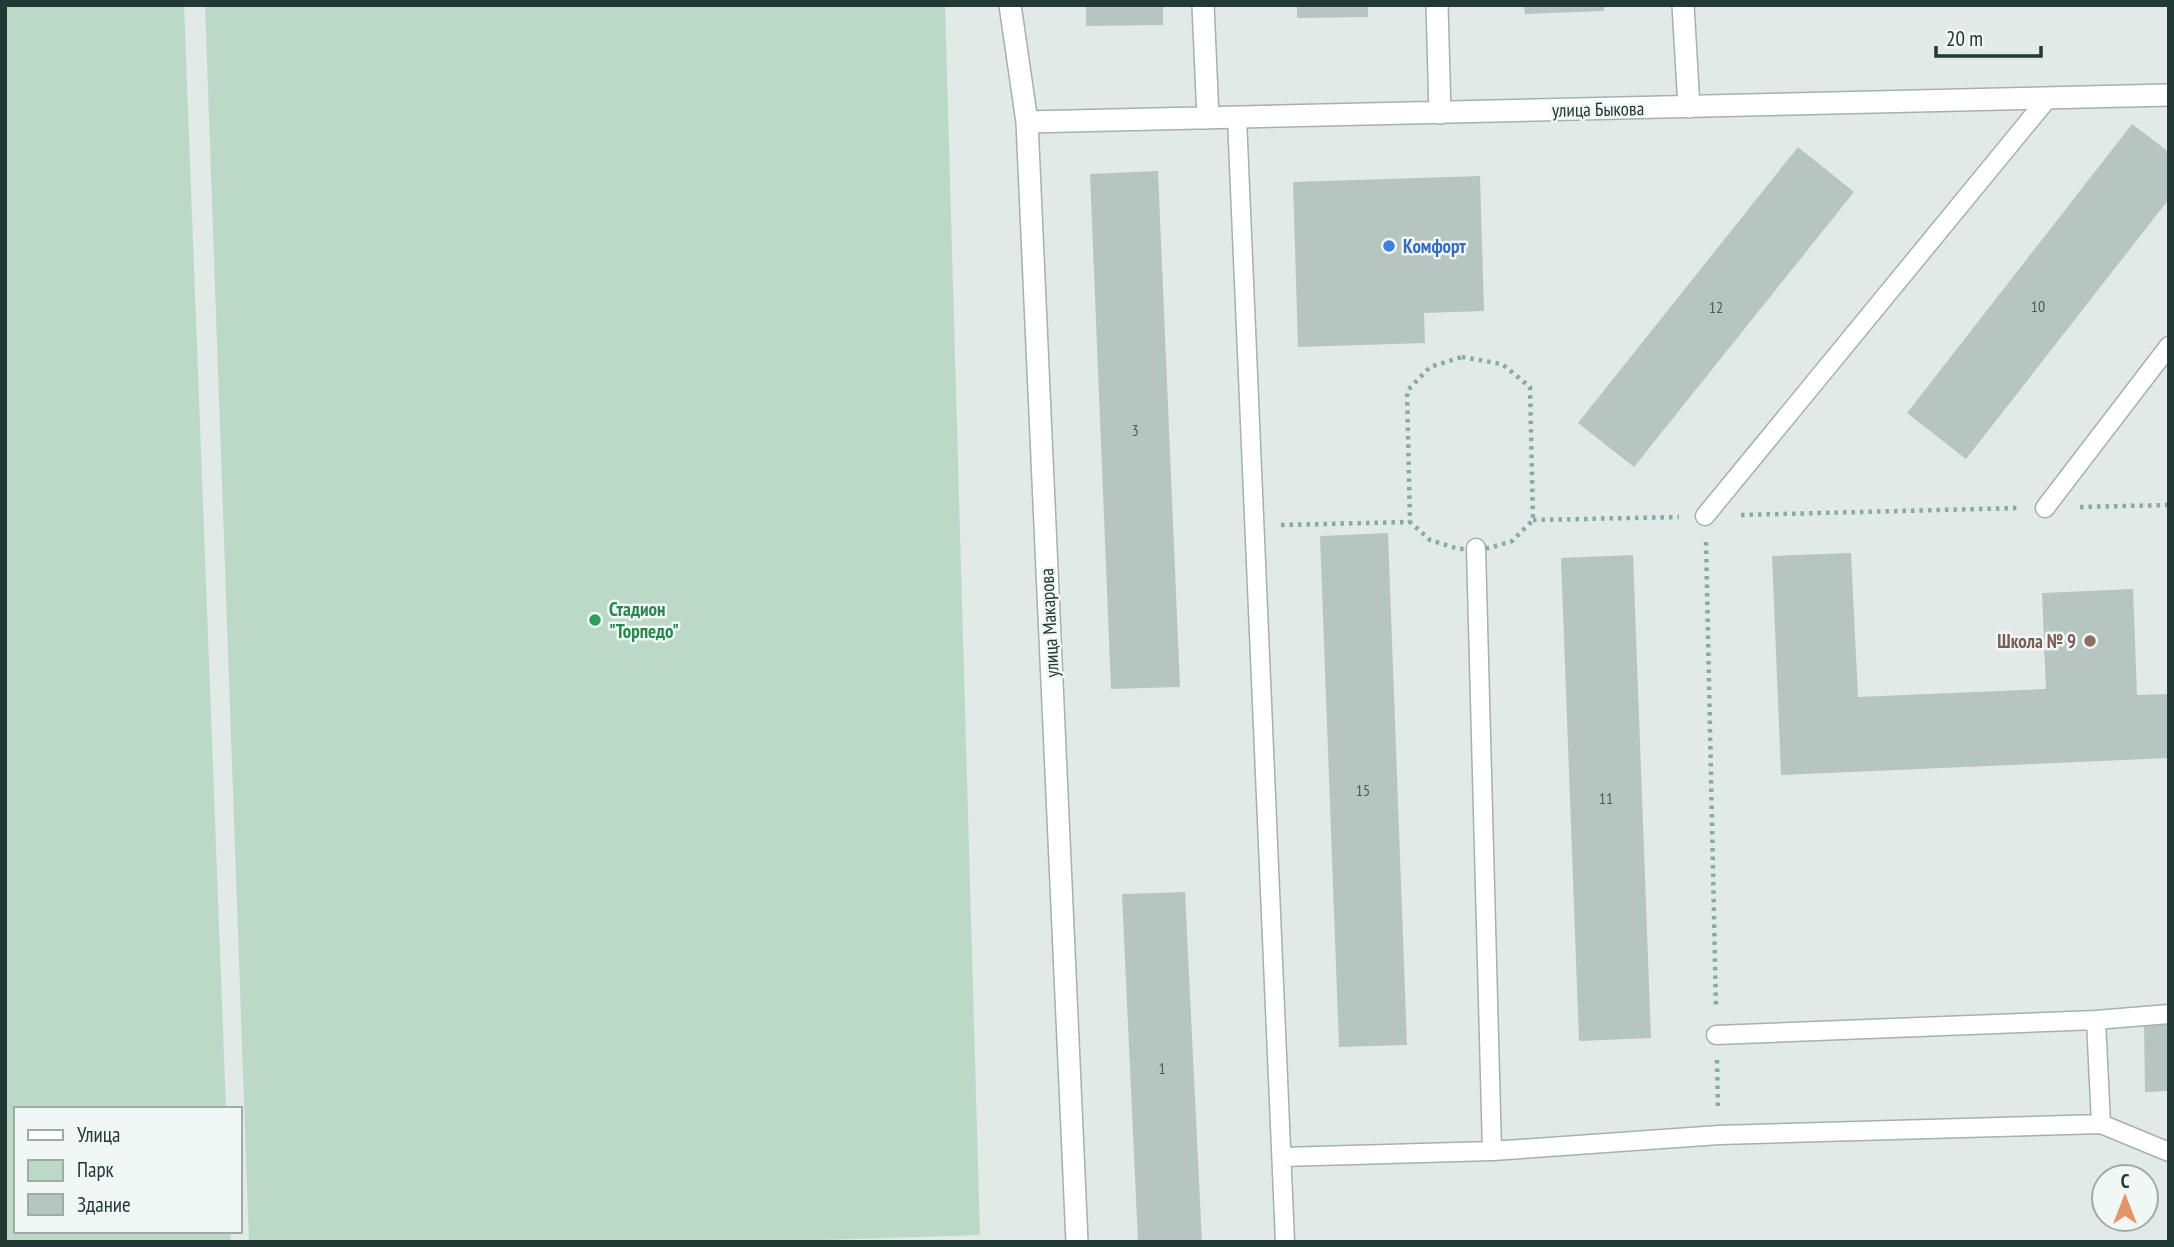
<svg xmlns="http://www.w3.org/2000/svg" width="2174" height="1247" viewBox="0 0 2174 1247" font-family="'PT Sans Narrow',sans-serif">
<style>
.green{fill:#bcd9c8}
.building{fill:#b7c5c1}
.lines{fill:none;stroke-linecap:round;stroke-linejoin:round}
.lane-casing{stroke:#a4b1ae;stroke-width:21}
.street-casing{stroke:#a4b1ae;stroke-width:24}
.path{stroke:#85aba3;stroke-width:4.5;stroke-dasharray:3.5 5;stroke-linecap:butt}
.lane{stroke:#fff;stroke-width:18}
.street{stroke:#fff;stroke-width:21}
.shop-dot{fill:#3f7fe0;stroke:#f1f7f5;stroke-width:2.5}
.leisure-dot{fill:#2e9e5b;stroke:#f1f7f5;stroke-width:2.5}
.education-dot{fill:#8d6e63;stroke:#f1f7f5;stroke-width:2.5}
.labels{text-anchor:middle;stroke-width:5;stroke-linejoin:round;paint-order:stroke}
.number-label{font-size:16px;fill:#485c59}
.street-label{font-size:19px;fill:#233936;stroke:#f1f7f5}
.shop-label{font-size:19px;font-weight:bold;fill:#366cbe;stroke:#f1f7f5;text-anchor:start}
.leisure-label{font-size:19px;font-weight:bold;fill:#27864d;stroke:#f1f7f5;text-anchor:start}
.education-label{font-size:19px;font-weight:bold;fill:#785e54;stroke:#f1f7f5;text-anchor:end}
</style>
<rect width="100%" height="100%" fill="#e1eae7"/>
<path class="green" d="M5 5H184L226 1109H16V1231H230L231 1242H5Z
M205 5H945L980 1235 760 1242H249Z"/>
<path class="building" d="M1086 5H1163V25L1086 26Z
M1297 5H1368V17L1297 18Z
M1524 5H1604V11L1525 14Z
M2132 124 2169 152V199L1966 459 1907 413Z
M1798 147 1854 192 1634 467 1578 423Z
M1158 171 1180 687 1111 689 1090 174Z
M1480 176 1484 311 1424 313 1425 343 1298 347 1293 182Z
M1388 533 1407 1045 1339 1047 1320 536Z
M1851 553 1858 697 2046 689 2042 593 2133 589 2137 695 2169 694V758L1781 775 1772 556Z
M1633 555 1651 1038 1579 1041 1561 558Z
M1185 892 1202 1242H1138L1122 894Z
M2144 1025H2169V1091L2145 1092Z"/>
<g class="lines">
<defs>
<path id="lane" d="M1237 118 1285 1242
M2045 508 2169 346
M1705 516 2048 98
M1716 1035 2096 1020
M2101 1124 2169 1152
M1492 1151 1719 1135 2101 1124 2096 1020 2169 1014
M1282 1157 1492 1151 1476 548"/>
<path id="street" d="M1010 5 1027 122 1077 1242
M1203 5 1208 118
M1437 5 1440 113
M1683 5 1689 107
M1027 122 2169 95"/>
</defs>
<use href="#lane" class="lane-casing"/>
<use href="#street" class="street-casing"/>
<path class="path" d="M1462 357 1502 364 1530 387 1533 520 1512 541 1489 548 1459 549 1430 540 1410 522 1407 391 1430 367Z
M2080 507 2169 505
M1741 515 2019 508
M1533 520 1679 517
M1281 525 1410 522
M1706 542 1716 1009
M1717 1060 1718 1110"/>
<use href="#lane" class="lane"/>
<use href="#street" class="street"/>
</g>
<circle class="shop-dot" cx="1389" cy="246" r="7"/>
<circle class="leisure-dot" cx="595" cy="620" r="7"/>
<circle class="education-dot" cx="2090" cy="641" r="7"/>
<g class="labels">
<g class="number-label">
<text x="2038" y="312">10</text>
<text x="1716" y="313">12</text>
<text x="1135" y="436">3</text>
<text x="1363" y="796">15</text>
<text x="1606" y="804">11</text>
<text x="1162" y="1074">1</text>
</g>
<g class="street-label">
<text transform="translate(1598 109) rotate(-1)" y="7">улица Быкова</text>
<text transform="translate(1049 623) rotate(-93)" y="7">улица Макарова</text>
</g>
<g class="shop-label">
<text x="1403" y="253">Комфорт</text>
</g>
<g class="leisure-label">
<text x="609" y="616">Стадион<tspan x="609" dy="22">"Торпедо"</tspan></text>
</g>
<g class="education-label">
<text x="2076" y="648">Школа № 9</text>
</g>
</g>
<rect width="2174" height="1247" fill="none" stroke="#233936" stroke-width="14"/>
<rect x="14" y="1107" width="228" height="126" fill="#f1f7f5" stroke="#9faba9" stroke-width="2"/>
<rect x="28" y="1130" width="35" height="10" fill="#ffffff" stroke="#9faba9" stroke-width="2"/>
<text x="77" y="1142" font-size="21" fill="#233936">Улица</text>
<rect x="28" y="1160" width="35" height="21" fill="#bcd9c8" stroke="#9faba9" stroke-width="2"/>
<text x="77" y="1177" font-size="21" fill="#233936">Парк</text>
<rect x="28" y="1194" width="35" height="21" fill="#b7c5c1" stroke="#9faba9" stroke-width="2"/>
<text x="77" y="1212" font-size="21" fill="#233936">Здание</text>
<g transform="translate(2125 1198)"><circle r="33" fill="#f1f7f5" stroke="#9faba9" stroke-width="2"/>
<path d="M0-5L12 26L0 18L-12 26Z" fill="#e49465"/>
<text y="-10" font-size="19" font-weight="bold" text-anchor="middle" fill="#233936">С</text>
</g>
<path d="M1936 46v10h105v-10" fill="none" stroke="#233936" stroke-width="3.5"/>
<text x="1946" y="46" font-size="21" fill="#233936" stroke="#f1f7f5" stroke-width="5" paint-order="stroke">20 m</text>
</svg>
